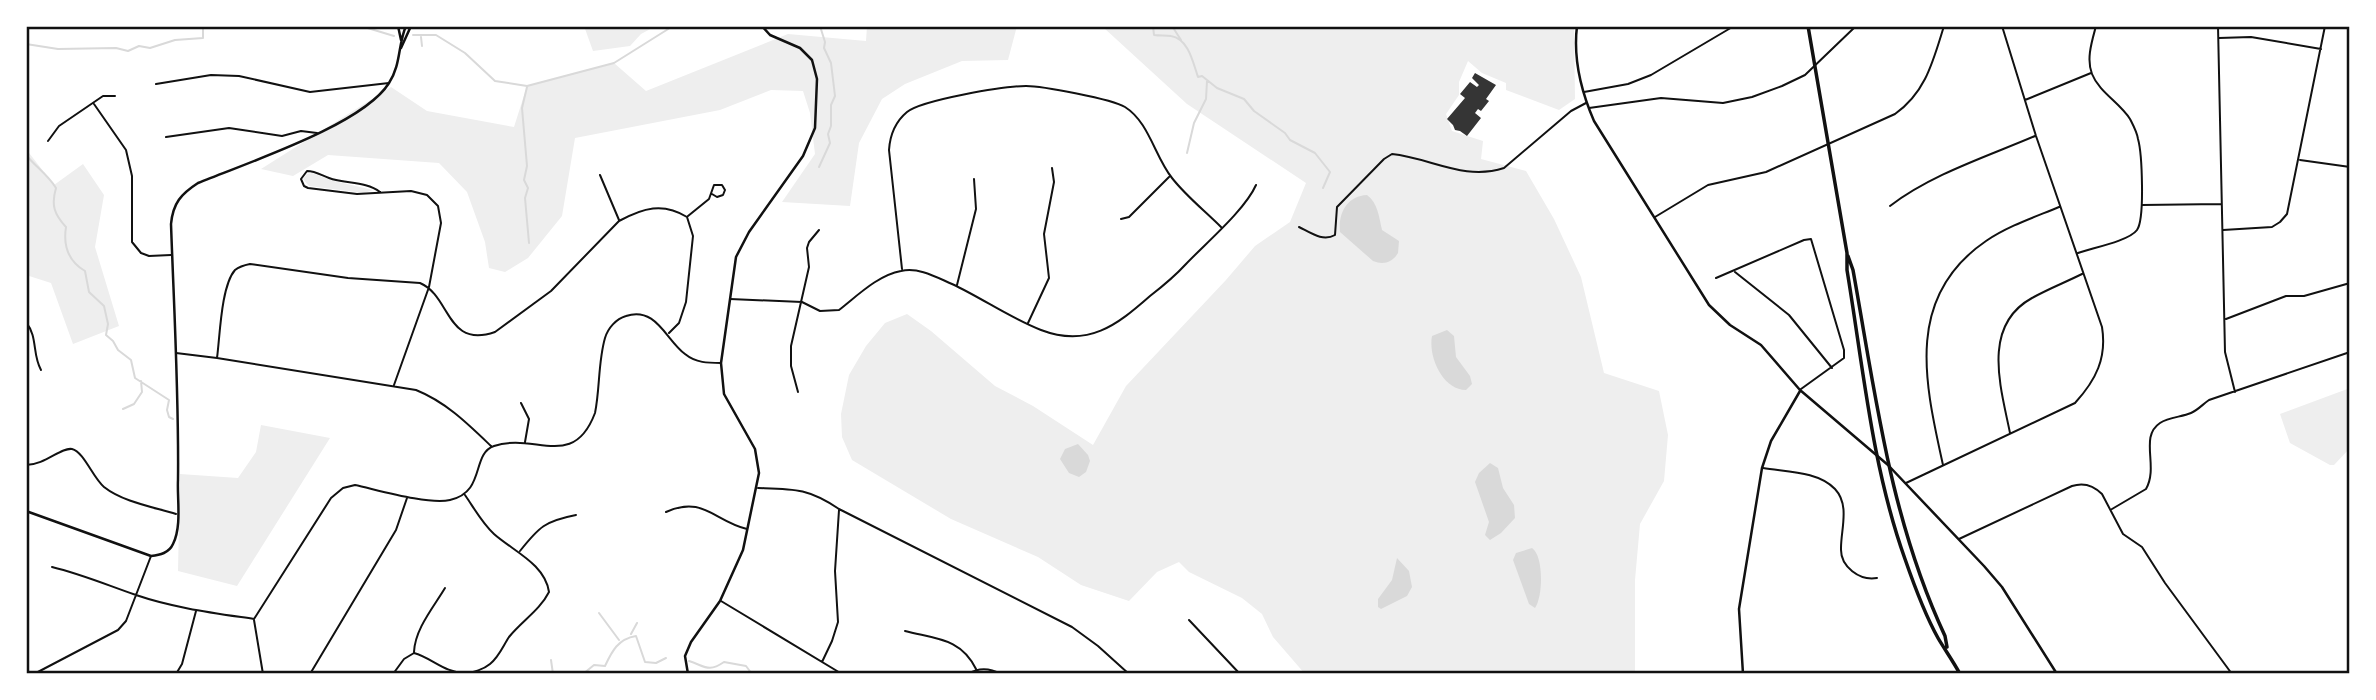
<svg xmlns="http://www.w3.org/2000/svg" width="2376" height="700" viewBox="0 0 2376 700" font-family="Roboto,sans-serif">
<style>
.green{fill:#eee}
.water{fill:#d9d9d9}
.lines{fill:none;stroke-linecap:round;stroke-linejoin:round}
.stream{stroke:#d9d9d9;stroke-width:2}
.building{fill:#353535}
.minor{stroke:#111;stroke-width:2}
.tertiary{stroke:#111;stroke-width:2.5}
.secondary{stroke:#111;stroke-width:2.5}
.primary{stroke:#111;stroke-width:3.5}
.neatline{fill:none;stroke:#111;stroke-width:2.5}
</style>
<rect width="100%" height="100%" fill="#fff"/>
<path class="green" d="M584 26H656L641 34 630 46 593 51Z
M867 26H1017L1008 60 962 61 905 84 882 99 859 143 850 206 782 202 815 154 810 113 803 91 771 90 720 110 575 138 562 216 528 258 505 272 489 268 485 242 467 192 439 163 328 155 293 176 261 169 391 87 427 111 514 127 527 86 614 63 646 91 788 34 866 41Z
M1022 26H1574L1575 99 1559 110 1506 90V83L1482 73 1468 61 1459 82V95L1446 114 1452 131 1483 141 1481 159 1526 171 1554 219 1581 277 1604 373 1659 391 1668 435 1664 481 1640 524 1635 580V674H1305L1273 637 1262 614 1242 598 1189 572 1179 562 1157 572 1129 601 1081 585 1038 557 951 519 852 460 842 437 841 414 849 375 866 346 885 323 907 314 931 331 995 386 1033 406 1093 445 1126 386 1226 280 1255 246 1290 222 1306 183 1187 104 1104 28Z
M26 149 54 185 83 164 104 195 95 247 119 326 73 344 51 283 26 275Z
M312 173 334 181 373 190 364 193 309 186 303 179 307 174Z
M2350 388V448L2334 465H2330L2290 443 2280 414Z
M261 425 330 438 237 586 178 571 180 474 238 478 256 452Z"/>
<path class="water" d="M1367 195C1378 203 1379 217 1382 230L1399 241 1398 253C1392 263 1383 265 1373 261L1340 232C1338 213 1347 196 1367 195Z
M1447 330 1454 336 1456 357 1470 376 1472 384 1466 390C1443 390 1428 357 1432 336Z
M1078 444 1088 455 1090 461 1086 472 1079 477 1069 473 1060 459 1065 449Z
M1490 463 1498 468 1503 488 1514 505 1515 518 1501 533 1490 540 1485 535 1489 522 1475 482 1479 473Z
M1532 548C1544 556 1543 597 1535 608L1529 604 1513 560 1516 553Z
M1397 558 1409 571 1412 587 1407 596 1381 609 1378 607V599L1392 580Z"/>
<g class="lines">
<path class="stream" d="M361 26 394 36
M1153 26 1154 35C1160 36 1166 35 1171 36 1189 39 1193 63 1198 77L1202 76 1217 88 1244 99 1254 111 1285 133 1290 140 1315 153 1330 172 1323 188
M1172 26 1181 40
M26 28 27 26
M413 35H436L465 53 495 81 527 86 614 63 673 26
M421 37 422 46
M26 44 58 49 116 48 128 51 139 46 150 48 175 40 203 38V26
M527 87 522 108 527 166 524 180 528 188 525 198 529 243
M1187 153 1194 123 1206 99 1207 81
M26 155C36 167 48 175 56 188 51 205 54 214 66 227 63 246 68 261 85 271L89 292 104 306 108 324 106 335 113 341 118 350 131 360 135 378 169 400 167 410 169 417 173 419
M819 167 830 143 828 134 831 126V105L835 96 831 63 824 48 825 42 820 26
M123 409 134 404 142 392 141 381
M599 613 619 640
M631 634 637 623
M551 660 553 674
M689 661C705 666 708 673 724 662L746 666 752 674
M583 674 594 665 605 666C612 651 618 639 636 636L645 662 656 663 666 658"/>
</g>
<path class="building" d="M1475 73 1496 85 1486 99 1489 101 1481 111 1478 109 1475 113 1481 118 1467 136 1460 131 1455 130 1453 125 1447 119 1465 98 1460 94 1470 82 1477 87 1479 85 1472 78Z"/>
<g class="lines">
<path class="minor" d="M2218 26 2225 352 2235 392
M2219 38 2251 37 2321 49
M156 84 211 75 239 76 310 92 389 83
M1584 92 1628 84 1651 75 1734 26
M2025 100 2091 73
M94 104 126 150 132 176V242L141 253 149 256 171 255
M1589 108 1661 98 1723 103 1752 97 1782 86 1805 75 1856 26
M166 137 229 128 282 136 301 131 317 133
M48 141 59 126 103 96H115
M2300 160 2350 167
M600 175 619 220
M380 192C366 181 345 184 329 178 321 175 315 171 307 171L301 179 304 186 308 188 357 194 411 191 427 195 438 206 441 223 429 287 394 385
M2142 205 2221 204
M1890 206C1932 174 1986 157 2035 136
M688 216 709 199 714 185H722L725 190 723 195 717 197 712 194
M1655 217 1708 185 1766 172 1895 114C1926 92 1933 61 1944 26
M1121 219 1129 217 1169 177
M1299 227C1311 233 1323 242 1335 235L1337 207 1384 159 1392 154C1431 158 1464 181 1504 168L1571 111 1586 103
M2223 230 2272 227 2280 222 2287 214 2325 26
M2078 253C2092 248 2129 241 2137 230 2145 219 2142 153 2138 139 2137 132 2133 125 2130 119 2120 103 2099 92 2092 74 2086 59 2092 41 2096 26
M902 269 889 150C890 135 895 122 907 112 922 100 1004 86 1026 86 1042 86 1112 99 1125 107 1149 122 1155 157 1172 178 1186 196 1205 211 1221 227
M1735 272 1789 315 1832 368
M1716 278 1804 240 1811 239 1844 350V358L1801 389
M957 285 976 209 974 179
M730 299 802 302 820 311 839 310C857 296 878 275 901 271 919 267 936 277 952 284 982 298 1010 318 1041 330 1088 348 1117 325 1150 296 1163 286 1175 276 1186 264 1206 243 1245 210 1256 185
M2226 319 2286 296H2304L2350 283
M26 322C38 337 32 354 41 370
M1028 323 1049 278 1044 234 1054 182 1052 168
M176 353 217 358 416 390C446 402 468 424 491 446
M217 358C220 336 221 286 235 270 240 266 245 265 250 264L348 278 420 283C451 296 446 349 495 332L551 291 619 221C643 208 663 202 687 217L693 236 686 302 679 323 669 333
M798 392 791 366V346L809 267 807 248 809 242 819 230
M521 403 529 419 525 442
M2010 433C2001 388 1981 326 2032 298 2048 289 2066 282 2082 274
M26 465C45 465 61 447 72 449 84 452 93 478 104 487 123 502 153 507 176 514
M1943 465C1925 383 1904 297 1986 241 2008 226 2035 217 2059 207
M1763 468C1786 472 1818 471 1835 489 1850 505 1841 529 1841 548 1840 567 1860 581 1877 578
M1906 483 2075 403C2096 380 2107 358 2102 327L2036 136 2002 26
M758 488C794 489 808 488 839 509L1072 627 1098 646 1129 674
M2112 509 2146 489C2159 466 2139 437 2160 423 2169 417 2182 417 2191 413 2198 410 2203 404 2209 400L2350 352
M666 512C703 495 714 521 747 529
M1959 539 2072 486C2084 482 2094 486 2102 494L2123 534 2142 547 2165 583 2232 674
M520 551C539 527 545 521 576 515
M52 567C81 574 107 585 136 595 174 608 214 613 254 619L331 498 343 488 355 485C378 490 429 505 450 500 486 492 471 454 494 446 535 432 573 471 595 413 600 389 598 362 605 338 608 328 616 319 626 316 656 306 666 340 685 354 696 363 708 363 721 363
M721 601 842 674
M254 620 263 674
M1189 620 1240 674
M905 631C936 639 961 638 976 669
M414 652C415 629 433 608 445 588
M822 662 832 641 838 622 835 571 839 510
M34 674 118 630 126 621 151 556
M176 674 182 664 196 611
M310 674 396 530 407 498
M393 674 404 659 414 653C432 658 445 673 465 673 473 673 484 669 490 664 499 657 503 646 509 637 522 621 540 610 549 592 545 564 513 551 494 534 482 523 474 508 465 495
M968 674C979 667 990 668 1001 674"/>
<path class="tertiary" d="M398 26 401 40
M1577 26C1573 59 1581 91 1594 121L1709 305 1730 325 1761 345 1800 390 1888 465 1984 566 2002 587 2057 674
M26 511 151 556C160 555 169 553 173 544 182 526 177 499 178 480 179 395 174 309 171 224 173 203 181 194 198 183 246 163 363 125 389 83 401 65 398 44 406 26
M688 674 685 656 691 642 720 601 743 550 759 473 755 449 724 394 721 363 736 257 749 232 803 156 815 128 817 79 812 60 800 48 770 35 762 26
M1743 674 1739 609 1762 468 1771 441 1800 391"/>
<path class="secondary" d="M401 48 411 26"/>
<path class="primary" d="M1808 26 1847 253V270C1863 366 1872 467 1905 559 1914 585 1924 613 1938 638 1945 650 1953 661 1960 674
M1848 256 1853 270C1876 397 1890 518 1945 636L1947 647"/>
</g>
<rect width="2376" height="700" fill="none" stroke="#ffffff" stroke-width="56"/>
<rect x="28" y="28" width="2320" height="644" class="neatline"/>
</svg>
